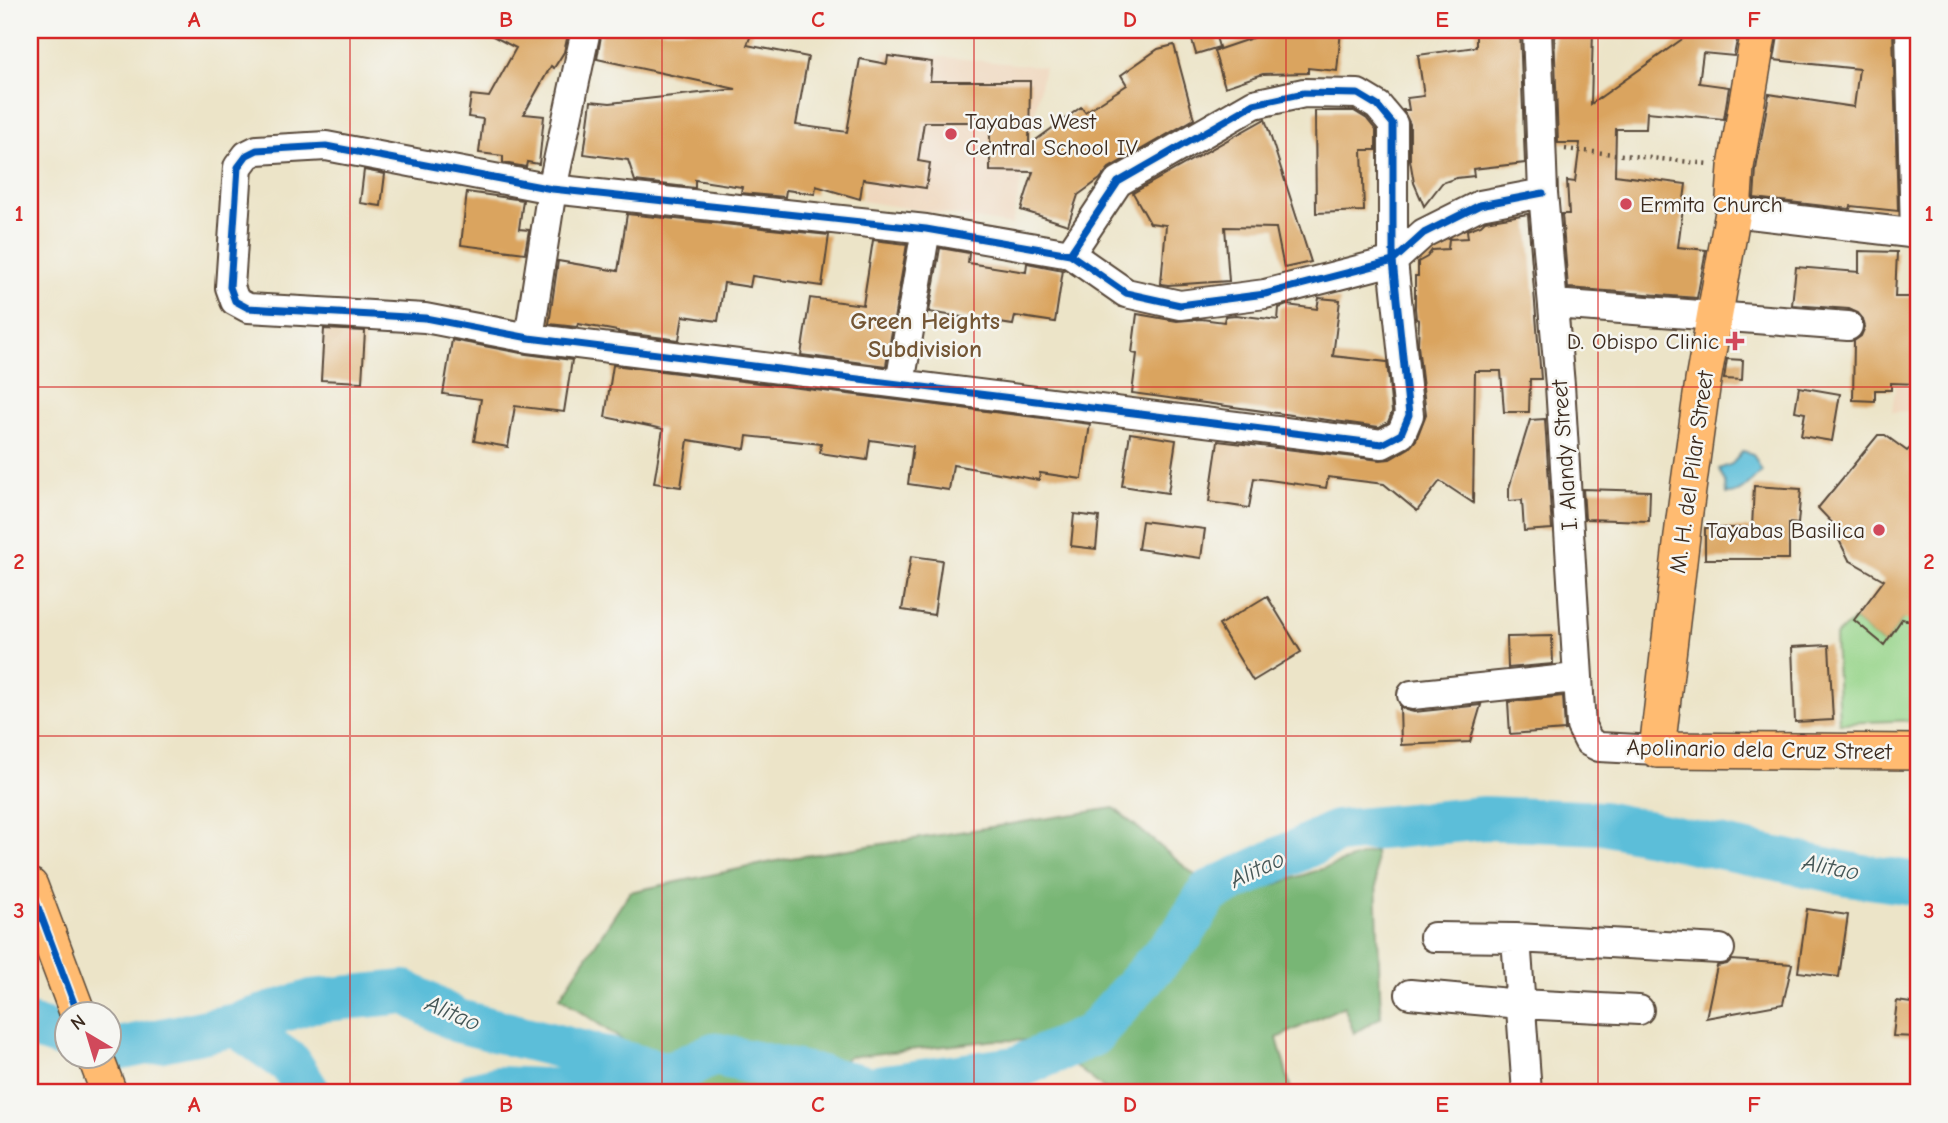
<svg xmlns="http://www.w3.org/2000/svg" width="1948" height="1123" viewBox="0 0 1948 1123" font-family="'Comic Neue',sans-serif">
<style>
.built{fill:#efd6bb}
.green{fill:#96d489;stroke:#687f54;stroke-width:2}
.forest{fill:#78b675;stroke:#5a704a;stroke-width:2}
.water{fill:#5bbed9;stroke:#4b747c;stroke-width:2}
.lines{fill:none;stroke-linecap:round;stroke-linejoin:round}
.river{stroke:#5bbed9;stroke-width:44}
.building{fill:#daa45e}
.minor-casing{stroke:#564638;stroke-width:32}
.major-casing{stroke:#564638;stroke-width:38}
.path{stroke:#564638;stroke-width:4.5;stroke-dasharray:2 5;stroke-linecap:butt}
.minor{stroke:#fff;stroke-width:28}
.major{stroke:#ffbb71;stroke-width:35}
.cycleway-casing{stroke:#f6f6f2;stroke-width:11}
.cycleway{stroke:#0057b8;stroke-width:7}
.grid{fill:none;stroke:#d62828;stroke-width:2;stroke-opacity:0.55}
.poi-dot{fill:#d1495b;stroke:#f6f6f2;stroke-width:2.5}
.labels{text-anchor:middle;stroke-width:5;stroke-linejoin:round;paint-order:stroke}
.poi-label{font-size:23px;fill:#3b2a1e;stroke:#f6f6f2;text-anchor:start}
.street-label{font-size:23px;fill:#3b2a1e;stroke:#f6f6f2}
.neighbourhood-label{font-size:24px;font-weight:bold;fill:#735534;stroke:#f6f6f2}
.water-label{font-size:24px;font-style:italic;fill:#455656;stroke:#f6f6f2}
.neatline{fill:none;stroke:#d62828;stroke-width:2.5}
.grid-label{font-size:23px;text-anchor:middle;font-weight:bold;fill:#d62828}
</style>
<rect width="100%" height="100%" fill="#f6f6f2"/>
<filter id="ink" filterUnits="userSpaceOnUse"><feTurbulence type="fractalNoise" baseFrequency=".0143" numOctaves="2"/><feDisplacementMap in="SourceGraphic" scale="14" xChannelSelector="R" yChannelSelector="G"/><feConvolveMatrix kernelMatrix="1 2 1 2 8 2 1 2 1" color-interpolation-filters="sRGB"/></filter>
<filter id="wash" filterUnits="userSpaceOnUse"><feTurbulence type="fractalNoise" baseFrequency=".00686" numOctaves="4" result="noise"/><feDisplacementMap in="SourceGraphic" scale="28" xChannelSelector="R" yChannelSelector="G"/><feGaussianBlur stdDeviation="1.57" result="paint"/><feColorMatrix in="noise" values="0 0 0 0 0 0 0 0 0 0 0 0 0 0 0 0 0 1.4 0 .05"/><feComposite in="paint" operator="in"/></filter>
<g filter="url(#wash)">
<rect width="100%" height="100%" fill="#ece4c8"/>
<path class="built" d="M884 51 1044 67 1012 225 862 201Z
M1915 234H1918V411L1892 412Z"/>
<path class="green" d="M1907 612 1918 623V720L1839 723 1835 636 1854 620 1884 645Z"/>
<path class="forest" d="M1114 808 1226 901 1375 851 1381 1017 1354 1033 1344 1006 1277 1038 1292 1093H1110L1043 1041 997 1040 848 1057 810 1093H636L670 1074 560 997 630 892 791 858Z"/>
<path class="water" d="M1743 451 1753 454 1762 472C1749 481 1743 495 1726 494L1725 482 1719 469 1732 464Z"/>
<g class="lines">
<path class="river" d="M236 1025 312 1001 405 992 458 1021 668 1074
M30 1026 66 1038
M108 1051 236 1025 290 1063 309 1093
M476 1093 498 1088 610 1093 670 1074 714 1054 871 1088 1016 1068 1092 1035 1183 933 1209 892 1337 832 1484 818 1603 823 1849 874 1918 884"/>
</g>
<g id="blocks">
<path class="building" d="M481 30H569L564 52 554 68 551 66 524 114 544 116 539 164 527 162 526 167 503 163V156L479 153 483 119 468 117 471 95 489 97 516 48Z
M602 30H753L747 45 808 57 796 125 847 132 860 59 887 64 888 56 932 62 930 81H1030L1029 145 1081 107 1085 112 1127 85 1121 75 1158 49 1174 45 1194 119 1109 168 1100 179 1078 195 1068 225 1021 210 1033 172 990 171V122H924L918 161 930 163 926 188 863 179 860 199 816 186 815 194 786 190 785 197 741 193 742 187 695 180V188L635 181 628 160 584 154 591 101 610 103 736 89 597 59Z
M1189 30H1214L1219 47 1196 54Z
M1261 30H1341L1337 71 1308 68V73L1263 74 1225 87 1214 51 1261 35Z
M1476 30H1520L1525 163 1473 169 1474 176 1456 178 1442 183 1424 206 1414 183 1410 160V124L1403 110H1409L1407 98 1424 96 1418 55 1476 47Z
M1554 30H1593L1591 104 1695 30H1739L1734 56 1703 53 1699 83 1729 87 1724 119 1647 112 1646 129H1616L1615 175 1686 184 1678 247 1706 250 1697 298 1568 288 1562 214H1569L1567 181 1575 182 1580 143H1558Z
M1779 30H1893L1898 211 1851 206 1850 209 1754 198 1756 169 1769 94 1854 107 1859 69 1774 60Z
M1315 111H1354L1367 119 1376 130V150H1362L1364 211 1316 213Z
M1265 119 1311 262 1284 268 1276 228 1225 227 1229 281 1168 285 1161 284 1166 225 1150 223 1133 193Z
M364 170 385 174 381 206 360 203Z
M467 192 523 200 519 229 529 230 525 253 461 245Z
M627 214 829 235 822 286 752 276 750 287 724 283 718 321 683 316 679 340 618 332V331L578 324 577 327 549 324 558 261 618 271Z
M1528 214 1541 379H1530L1529 412H1504L1501 371H1475L1473 503 1440 481 1417 511 1384 484 1328 477 1326 488 1254 478 1249 508 1209 502 1218 441 1380 460 1390 459 1409 448 1416 440 1426 414 1418 345 1419 320 1416 319 1415 308V276H1418V262L1427 257 1432 250 1448 249 1449 239 1468 238 1467 230 1481 225 1485 221Z
M873 240 907 244 886 366 801 355 810 298 863 305Z
M940 248 969 253 968 263 1026 272 1027 263 1063 270 1055 322 1015 316 1013 325 929 312Z
M1859 251 1897 252 1895 297H1918V384L1891 383V390H1875V401L1853 400 1854 341 1861 336 1865 327 1863 319 1858 313 1849 309 1792 305 1796 267 1859 272Z
M1319 298 1340 300 1333 356 1387 362 1392 412 1388 422 1379 427 1132 393 1137 354 1132 353 1137 314 1177 321 1201 319 1224 322 1225 316 1236 315 1278 320 1279 308 1287 305 1317 309Z
M324 329 365 331 362 382 321 380Z
M452 340 526 354 572 360 564 412 515 406 508 447 474 441 481 399 443 394Z
M1727 359 1743 360 1742 380 1724 379Z
M613 365 1090 424 1082 479 1040 473 1039 480 953 465 949 490 908 484 913 446 870 440 867 460 820 453 821 444 747 436 745 449 688 440 681 487 654 483 663 429 605 417Z
M1799 387 1840 394 1832 441 1801 436 1805 413 1795 411Z
M1545 419 1552 529 1524 531 1522 500 1509 501V488L1530 420Z
M1130 433 1176 440 1168 493 1122 486Z
M1878 435H1885L1907 451 1918 441V623L1902 619 1884 645 1854 620 1884 580 1849 560 1839 540 1840 531 1818 508Z
M1754 486 1801 489 1798 524 1789 523V559H1705V528H1752Z
M1583 489 1650 491 1649 521 1585 519Z
M1074 514 1099 517 1096 549 1071 546Z
M1142 521 1205 529 1201 558 1138 549Z
M911 556 942 560 934 615 902 610Z
M1267 596 1301 652 1253 681 1219 625Z
M1552 636 1553 664 1508 668 1507 637Z
M1829 645 1833 720 1795 722 1792 647Z
M1563 696 1565 730 1510 734 1508 702Z
M1481 705 1470 742 1401 745 1400 706 1406 710 1414 712Z
M1807 909 1848 915 1839 977 1798 972Z
M1731 960 1792 964 1783 1004 1706 1018 1717 966 1727 964Z
M1897 1001 1918 1004V1037L1893 1036Z"/>
</g>
</g>
<g filter="url(#ink)">
<use href="#blocks" fill-opacity="0" stroke="#564638" stroke-width="2"/>
<g class="lines">
<defs>
<path id="minor" d="M1537 30 1543 193 1560 385 1581 726 1589 742 1599 747 1657 750
M1910 30 1915 234
M1733 212 1918 234
M1070 254 1118 182 1254 104 1304 93 1358 94 1378 106 1393 124V261L1409 415 1401 434 1382 444 529 338 425 318 248 308 235 301 230 287 238 167 247 155 257 150 326 146 552 189 926 229 1070 254 1126 293 1180 305 1265 294 1393 261 1424 233 1480 205 1543 193
M1554 304 1848 326
M529 338 552 189 586 30
M900 384 926 229
M1412 695 1576 678
M1434 937 1516 938 1720 949
M1516 938 1527 1093
M1410 994 1520 1004 1639 1010"/>
<path id="major" d="M1759 30 1736 167 1733 212 1703 381 1684 519 1657 750 1918 752
M30 886 78 1014
M95 1056 109 1093"/>
</defs>
<use href="#minor" class="minor-casing"/>
<use href="#major" class="major-casing"/>
<path class="path" d="M1565 149 1709 164"/>
<use href="#minor" class="minor"/>
<use href="#major" class="major"/>
<defs>
<path id="cycleway" d="M1070 254 1118 182 1254 104 1304 93 1358 94 1378 106 1393 124V261L1409 415 1401 434 1382 444 529 338 425 318 248 308 235 301 230 287 238 167 247 155 257 150 326 146 552 189 926 229 1070 254 1126 293 1180 305 1265 294 1393 261 1424 233 1480 205 1543 193
M30 886 78 1014"/>
</defs>
<use href="#cycleway" class="cycleway-casing"/>
<use href="#cycleway" class="cycleway"/>
</g>
</g>
<path class="grid" d="M350 30V1093M662 30V1093M974 30V1093M1286 30V1093M1598 30V1093M30 387H1918M30 736H1918"/>
<g class="poi-dot">
<circle cx="951" cy="134" r="7"/>
<circle cx="1626" cy="204" r="7"/>
<path d="M1731.5 330.5h7v7h7v7h-7v7h-7v-7h-7v-7h7z"/>
<circle cx="1879" cy="530" r="7"/>
</g>
<g class="labels">
<g class="poi-label">
<text x="965" y="129">Tayabas West<tspan x="965" dy="26">Central School IV</tspan></text>
<text x="1640" y="212">Ermita Church</text>
<text x="1719" y="349" text-anchor="end">D. Obispo Clinic</text>
<text x="1865" y="538" text-anchor="end">Tayabas Basilica</text>
</g>
<g class="street-label">
<text transform="translate(1564 455) rotate(-94)" y="8">I. Alandy Street</text>
<text transform="translate(1691 472) rotate(-82)" y="8">M. H. del Pilar Street</text>
<text transform="translate(1759 749) rotate(1)" y="8">Apolinario dela Cruz Street</text>
</g>
<g class="neighbourhood-label">
<text x="925" y="329">Green Heights<tspan x="925" dy="28">Subdivision</tspan></text>
</g>
<g class="water-label">
<text transform="translate(1831 867) rotate(11)" y="8">Alitao</text>
<text transform="translate(1257 869) rotate(-25)" y="8">Alitao</text>
<text transform="translate(453 1013) rotate(23)" y="8">Alitao</text>
</g>
</g>
<rect width="1948" height="1123" fill="none" stroke="#f6f6f2" stroke-width="77"/>
<g transform="translate(88 1035) rotate(322)"><circle r="33" fill="#f6f6f2" stroke="#aba49d" stroke-width="2"/>
<path d="M0-5L12 26L0 18L-12 26Z" fill="#d1495b"/>
<text y="-10" font-size="19" font-weight="bold" text-anchor="middle" fill="#3b2a1e">N</text>
</g>
<rect x="38" y="38" width="1872" height="1046" class="neatline"/>
<g class="grid-label">
<text x="194" y="27">A</text>
<text x="506" y="27">B</text>
<text x="818" y="27">C</text>
<text x="1130" y="27">D</text>
<text x="1442" y="27">E</text>
<text x="1754" y="27">F</text>
<text x="19" y="221">1</text>
<text x="1929" y="221">1</text>
<text x="19" y="569">2</text>
<text x="1929" y="569">2</text>
<text x="19" y="918">3</text>
<text x="1929" y="918">3</text>
<text x="194" y="1112">A</text>
<text x="506" y="1112">B</text>
<text x="818" y="1112">C</text>
<text x="1130" y="1112">D</text>
<text x="1442" y="1112">E</text>
<text x="1754" y="1112">F</text>
</g>
</svg>
